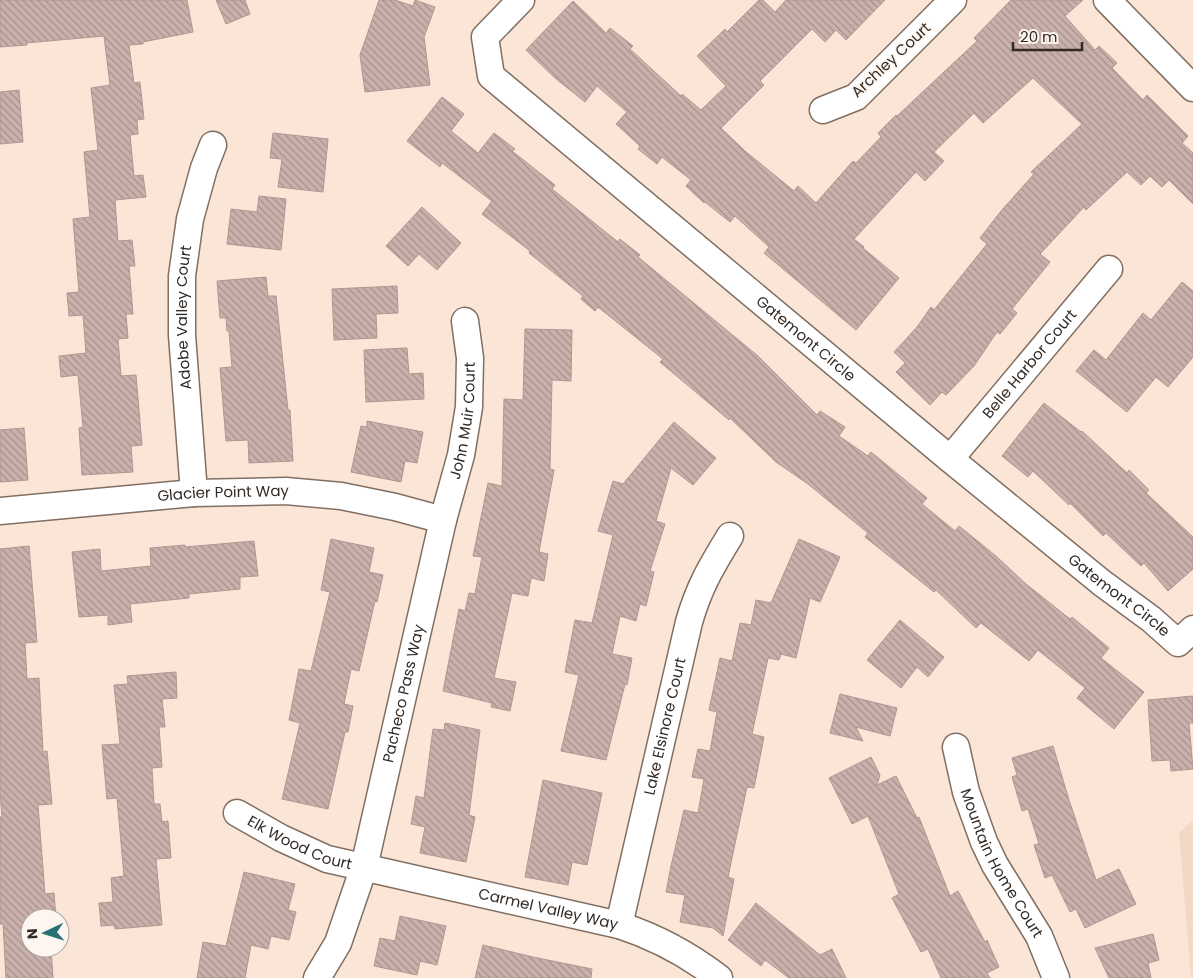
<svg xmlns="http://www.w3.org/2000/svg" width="1193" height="978" viewBox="0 0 1193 978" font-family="Poppins,sans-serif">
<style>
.built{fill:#f4d8c6}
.building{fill:url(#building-back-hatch);stroke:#af9792}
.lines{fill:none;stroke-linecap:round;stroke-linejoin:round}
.minor-casing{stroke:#816f62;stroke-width:29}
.minor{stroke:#fff;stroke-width:26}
.labels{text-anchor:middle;stroke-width:4;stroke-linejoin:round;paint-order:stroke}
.street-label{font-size:15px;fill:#322a25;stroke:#fdf5ef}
</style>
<defs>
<pattern id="building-back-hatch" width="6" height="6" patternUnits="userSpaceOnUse" patternTransform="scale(1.25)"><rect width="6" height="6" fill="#cab1ac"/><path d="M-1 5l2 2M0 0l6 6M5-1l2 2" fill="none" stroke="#a5908c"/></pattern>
</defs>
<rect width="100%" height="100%" fill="#fae5d7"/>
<path class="built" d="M1193 820V978H1191L1179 833Z"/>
<path class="building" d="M0 0H187L193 32 143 42V44L129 45 134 83 140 82 144 119 137 120 138 134 130 135 134 176 143 175 146 197 115 200 118 241 132 240 135 266H129L133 314H126L128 338 118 339 121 376 136 375 142 445 131 446 133 472 82 475 79 428 83 427 78 375 61 377 59 356 86 353 83 315 69 316 67 293 79 292 73 219 90 217 84 152 98 150 91 88 110 85 104 36 26 43 27 45 0 47Z
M216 0H245L250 14 226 24Z
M379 0H395L413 6 415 0 435 7 424 37 430 85 365 92 360 55Z
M759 0H763L775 12 786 0H885L846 40 836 30 825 42 812 29 760 81 764 85 721 128 745 151 794 191 798 186 816 203 853 161 856 163 881 137 878 133 896 115 897 116 977 41 974 38 1011 0H1083L1065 16 1095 50 1099 46 1117 63 1112 68 1143 100 1147 95 1188 136 1182 143 1193 153V204L1169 180 1162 187 1150 176 1141 185 1127 172 1086 210 1084 207 1040 254 1050 262 1012 309 1017 313 1000 334 997 332 974 366 946 395 942 392 930 405 896 372 905 363 894 352 917 327 931 307 934 310 987 244 980 238 1001 211 1034 174 1031 172 1082 124 1033 78 983 123 974 113 934 152 944 161 925 181 916 172 854 239 864 247 863 248 899 278 856 330 764 253 769 247 735 216 730 222 705 202 704 203 686 186 691 180 662 157 657 164 638 149 640 146 616 124 627 112 597 86 585 102 555 78 526 50 573 1 606 33 610 28 633 46 630 49 681 96 682 94 701 110 726 86 697 56 725 29 727 32Z
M19 90 23 142 0 144V92Z
M442 97 464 114 451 131 478 153 494 133 515 149 512 151 555 185 552 189 618 242 620 239 640 255 638 257 758 356 817 415 820 411 845 427 839 436 868 456 871 452 927 498 922 504 955 531 959 526 996 556 1026 584 1070 619 1072 617 1109 648 1101 658 1144 692 1114 729 1077 698 1085 688 1038 650 1029 661 981 623 976 628 936 590 934 592 865 537 868 533 808 484 776 462 730 418 729 420 660 362 663 359 598 307 595 311 581 299 583 296 529 253 530 251 482 214 492 201 442 163 440 167 407 141Z
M273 133 328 139 323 192 278 187 282 159 270 158Z
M259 196 286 199 281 250 227 244 231 209 257 212Z
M422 207 461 243 437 270 419 254 408 266 386 246Z
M266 277 268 296H276L288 410H290L293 461 249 463 248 440 226 441 220 368 232 367 229 331H227L226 318H220L217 281Z
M1182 282 1193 291V357L1168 387 1156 377 1127 412 1076 371 1094 350 1106 360 1143 313 1151 320Z
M397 286 398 313 376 314 377 338 334 340 332 289Z
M525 329 572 330 571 381 552 380 550 469 554 470 539 552 548 554 544 581 531 578 528 596 512 593 494 678 516 682 510 711 491 707 492 703 443 691 459 609 465 611 469 593 475 594 482 557 473 556 488 483 502 486 504 399 523 400Z
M407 348 409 374 423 373 424 399 366 402 364 350Z
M1044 403 1081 432 1082 431 1127 473 1129 470 1149 490 1146 493 1193 537V569L1168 591 1144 563 1141 566 1106 533 1103 536 1070 503 1069 505 1033 471 1028 477 1002 456Z
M367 421 423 432 417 463 405 461 401 482 351 472 361 426 367 427Z
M674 422 716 458 693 485 671 468 656 521 665 524 650 571 654 572 646 606 640 604 636 621 620 616 612 654 632 658 627 685 625 684 606 760 561 751 579 675 565 672 575 620 592 623 613 535 598 531 613 481 623 484Z
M24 428 28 480 0 482V430Z
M331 539 374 548 369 572 383 575 377 602 375 601 359 671 351 669 344 704 353 706 348 732H345L328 809 282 799 300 723 289 720 299 669 311 671 330 592 321 590Z
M799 539 840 557 820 602 810 598 796 658 781 654 779 660 768 658 752 734 764 737 754 788 747 787 728 877 734 879 723 936 713 928 680 922 685 895 666 892 671 866 684 810 698 813 704 779 692 777 698 749 710 751 717 712 709 710 720 658 732 661 740 623 751 625 756 600 771 603Z
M254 541 258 576 240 577V589L189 594V598L130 604 132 622 108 625V615L79 617 72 552 100 549 101 571 151 566 150 548 185 545V547Z
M29 546 37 642 25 643 27 679 39 678 43 752 47 751 52 804 38 805 45 894 54 893 56 918H30V948H51L53 978H6L3 924H0V817H2L0 793V549Z
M900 620 944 657 928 677 917 667 901 688 867 660Z
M176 672 177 698 162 699 165 727H159L162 767 152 768 154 804H160L162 822 168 821 171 858 156 859 162 925 115 929 114 925 101 926 99 903 113 902 111 878 124 876 117 798 107 799 102 745 120 744 114 685 128 684 127 676Z
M840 694 897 708 890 736 856 727 863 741 830 733Z
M1193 696V723H1189L1193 769 1171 771 1170 760 1152 761 1148 700Z
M445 723 480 730 469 815 475 817 466 862 420 853 425 827 411 824 416 796 424 798 433 729 444 730Z
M1053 746 1069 800 1096 880 1119 869 1136 904 1085 928 1076 909 1070 912 1052 875 1045 878 1034 845 1039 844 1028 809 1022 811 1012 777 1017 775 1012 758Z
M871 757 880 775 877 785 896 776 917 818 919 817 950 896 958 891 985 942 987 940 999 967 987 973 990 978H941L928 949 921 952 892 898 899 894 868 816 852 824 829 778Z
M543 780 602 793 587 865 572 862 568 885 525 877Z
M244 872 295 884 288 910 296 912 289 940 271 936 268 949 251 945 245 978H197L203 942 226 946Z
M756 903 820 955 832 949 846 978H789L765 960 761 966 728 940Z
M400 916 446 926 437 965 420 961 417 975 374 966 380 938 395 941Z
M1153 934 1159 960 1148 963 1151 978H1109L1095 948Z
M483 945 533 957 592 969 591 978H475Z"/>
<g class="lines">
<defs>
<g id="minor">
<path id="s1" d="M521 0 485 37 491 76 950 459 1102 583 1151 619 1178 643 1193 629"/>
<path d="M1107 0 1193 88"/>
<path d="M823 110 856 97 953 0"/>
<path id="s2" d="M950 459 1109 269"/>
<path id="s3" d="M194 493 182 335V276L190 219 204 168 213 145"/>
<path id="s4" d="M0 511 194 493 286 491 341 496 395 507 443 520"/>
<path id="s5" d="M956 747 966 792 984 842 995 865 1039 936 1056 978"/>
<path id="s6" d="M237 813 281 838 327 859 619 925C656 937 688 954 719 978"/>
<path id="s7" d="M619 925 689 622C699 587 711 567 730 536"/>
<path id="s8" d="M317 978 338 943 364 867 443 520 461 455 469 407 470 358 465 321"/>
</g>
</defs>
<use href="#minor" class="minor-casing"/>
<use href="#minor" class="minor"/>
</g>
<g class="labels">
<g class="street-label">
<text transform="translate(891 60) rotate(-43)" y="5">Archley Court</text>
<text dy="5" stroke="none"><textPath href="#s3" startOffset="176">Adobe Valley Court</textPath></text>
<text dy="5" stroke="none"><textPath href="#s1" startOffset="501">Gatemont Circle</textPath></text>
<text dy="5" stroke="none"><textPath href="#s2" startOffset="124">Belle Harbor Court</textPath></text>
<text dy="5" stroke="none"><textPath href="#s8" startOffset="579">John Muir Court</textPath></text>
<text dy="5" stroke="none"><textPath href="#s4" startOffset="224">Glacier Point Way</textPath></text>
<text dy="5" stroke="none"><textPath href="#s1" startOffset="906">Gatemont Circle</textPath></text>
<text dy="5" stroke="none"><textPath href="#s8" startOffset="299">Pacheco Pass Way</textPath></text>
<text dy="5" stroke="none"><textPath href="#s7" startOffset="204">Lake Elsinore Court</textPath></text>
<text dy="5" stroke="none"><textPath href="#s6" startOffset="70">Elk Wood Court</textPath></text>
<text dy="5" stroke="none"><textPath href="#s5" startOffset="126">Mountain Home Court</textPath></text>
<text dy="5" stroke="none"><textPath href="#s6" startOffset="328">Carmel Valley Way</textPath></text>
</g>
</g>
<g transform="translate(45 933) rotate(266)"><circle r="24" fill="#fdf5ef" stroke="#aca49e"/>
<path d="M0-4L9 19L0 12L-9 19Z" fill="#267174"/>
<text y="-8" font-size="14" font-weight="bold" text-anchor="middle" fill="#322a25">N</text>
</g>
<path d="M1013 42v8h69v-8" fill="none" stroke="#322a25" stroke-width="2.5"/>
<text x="1020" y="42" font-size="15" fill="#322a25" stroke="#fdf5ef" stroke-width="4" paint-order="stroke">20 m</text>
</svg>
